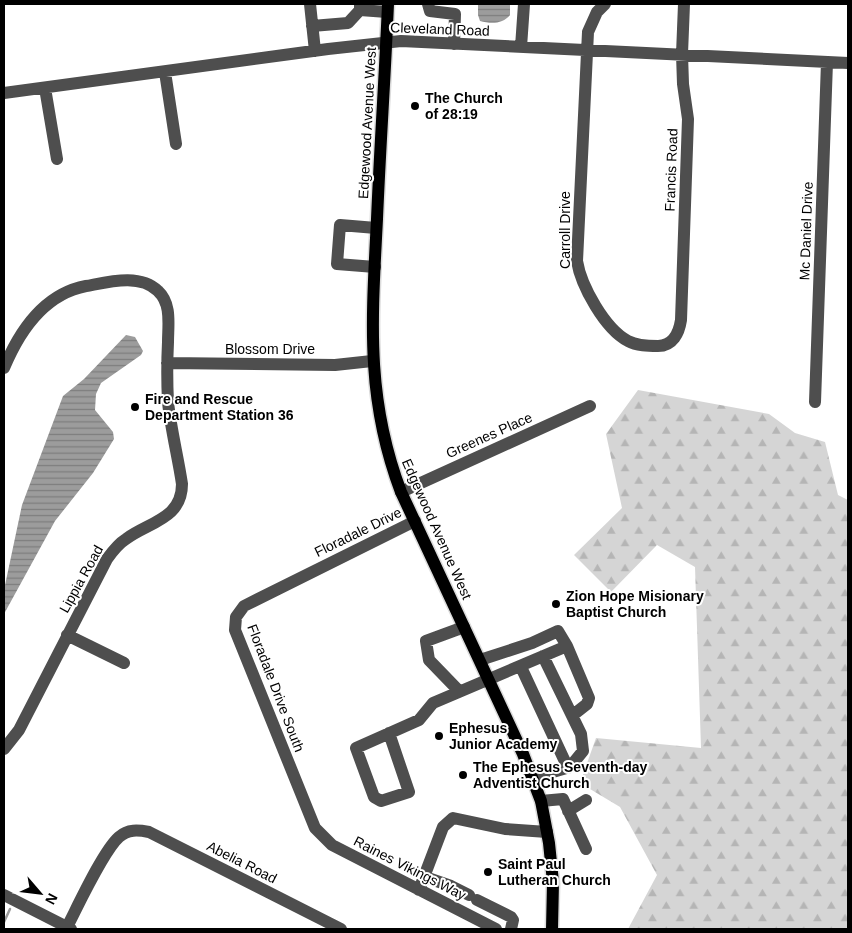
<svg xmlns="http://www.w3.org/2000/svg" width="852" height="933" viewBox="0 0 852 933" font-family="Helvetica,sans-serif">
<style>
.forest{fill:url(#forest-firs)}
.water{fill:url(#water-rules)}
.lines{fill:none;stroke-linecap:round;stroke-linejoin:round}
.stream{stroke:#9c9c9c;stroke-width:2.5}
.major-casing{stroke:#dbdbdb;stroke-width:15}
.minor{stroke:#4e4e4e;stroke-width:12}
.major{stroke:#000;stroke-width:12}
.poi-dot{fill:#000;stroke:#fff;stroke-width:2}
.labels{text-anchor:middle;stroke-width:4;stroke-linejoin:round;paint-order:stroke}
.street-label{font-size:14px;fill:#000;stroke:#fff}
.poi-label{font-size:14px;font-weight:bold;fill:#000;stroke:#fff;text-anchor:start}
</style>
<defs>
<pattern id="forest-firs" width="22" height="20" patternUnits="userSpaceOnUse" patternTransform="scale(1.25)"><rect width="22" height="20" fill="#d5d5d5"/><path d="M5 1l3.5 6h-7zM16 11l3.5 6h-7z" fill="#b5b5b5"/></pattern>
<pattern id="water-rules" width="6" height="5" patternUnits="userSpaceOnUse" patternTransform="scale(1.25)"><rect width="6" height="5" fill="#9c9c9c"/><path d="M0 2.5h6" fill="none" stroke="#7d7d7d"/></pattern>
</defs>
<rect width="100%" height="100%" fill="#fff"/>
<path class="forest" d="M638 390 769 414 795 433 825 442 838 495 848 500V929H628L657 875 620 807 580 783 596 738 701 748 695 567 657 545 611 592 574 555 622 508 606 434Z"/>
<path class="water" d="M478 4H510V15C503 24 491 24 480 21L478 15Z
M126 335 135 337 143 351 141 355 101 383 96 394 95 410 113 432 114 439 93 473 55 521 4 614V590L22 505 63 396 84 379Z"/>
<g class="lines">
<path class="stream" d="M4 922 10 909"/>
<defs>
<path id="major" d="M388 4C385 76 380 147 377 219 372 318 365 397 401 492L523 754 541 801 549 843 553 882 552 929"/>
</defs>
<use href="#major" class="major-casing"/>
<path class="minor" d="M310 4 315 51
M360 4V10L387 12
M428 4 430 11 455 14 454 44
M605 4 597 12 588 32 577 261C581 286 605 329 628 341 637 346 648 346 658 346 673 346 679 333 681 320L688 119 683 84 682 54 684 4
M312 26 348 23 360 10
M521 47 524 4
M165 72 176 144
M45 88 57 159
M4 93 328 49 401 41 848 63
M375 267 337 264 340 225 376 228
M167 363 335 365 372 361
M4 368C19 332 44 294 86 286 108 282 140 273 158 291 172 304 168 325 168 342 167 362 167 382 168 402 171 430 178 457 182 484 182 519 149 522 126 539 118 544 112 552 107 559L19 730 4 749
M815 402 827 62
M401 492 590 406
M415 521 244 606 236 617 235 630 315 828 332 845 496 929
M67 635 124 663
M480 660 532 643 558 631 567 646
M521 667 568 768
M459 691 429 660 426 641 464 627
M389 733 409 792 381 801 374 797 356 748 419 720 433 703 567 646 589 698 587 704 573 715
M532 778 570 767 583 751 581 734 543 656
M541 801 563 799 586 849
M568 811 586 800
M425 877 451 886 469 895
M419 890 443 827 453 818 505 829 547 832
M4 895 71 929
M477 900 511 917 513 920 511 929
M66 929C77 908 103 851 119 837 128 829 138 830 149 832L341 929"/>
<use href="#major" class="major"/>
</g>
<g class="poi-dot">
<circle cx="415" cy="106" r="5"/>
<circle cx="135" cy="407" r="5"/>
<circle cx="556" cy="604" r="5"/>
<circle cx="439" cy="736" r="5"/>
<circle cx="463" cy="775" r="5"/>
<circle cx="488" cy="872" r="5"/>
</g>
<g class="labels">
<g class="street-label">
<text transform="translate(440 29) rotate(2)" y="5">Cleveland Road</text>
<text transform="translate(367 123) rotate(-87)" y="5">Edgewood Avenue West</text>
<text transform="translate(671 170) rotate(-88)" y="5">Francis Road</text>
<text transform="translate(565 230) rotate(-90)" y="5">Carroll Drive</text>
<text transform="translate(806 231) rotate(-88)" y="5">Mc Daniel Drive</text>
<text x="270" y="354">Blossom Drive</text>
<text transform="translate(489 435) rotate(-24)" y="5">Greenes Place</text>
<text transform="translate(437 529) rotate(66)" y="5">Edgewood Avenue West</text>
<text transform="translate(358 532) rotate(-26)" y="5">Floradale Drive</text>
<text transform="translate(81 579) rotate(-61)" y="5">Lippia Road</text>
<text transform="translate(276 688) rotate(69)" y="5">Floradale Drive South</text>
<text transform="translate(242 862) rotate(27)" y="5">Abelia Road</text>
<text transform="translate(410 868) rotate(27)" y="5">Raines Vikings Way</text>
</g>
<g class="poi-label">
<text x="425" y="103">The Church<tspan x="425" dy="16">of 28:19</tspan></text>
<text x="145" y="404">Fire and Rescue<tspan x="145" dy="16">Department Station 36</tspan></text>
<text x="566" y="601">Zion Hope Misionary<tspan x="566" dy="16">Baptist Church</tspan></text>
<text x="449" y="733">Ephesus<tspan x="449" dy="16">Junior Academy</tspan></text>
<text x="473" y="772">The Ephesus Seventh-day<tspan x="473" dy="16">Adventist Church</tspan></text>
<text x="498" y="869">Saint Paul<tspan x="498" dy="16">Lutheran Church</tspan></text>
</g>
</g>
<rect width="852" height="933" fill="none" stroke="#000000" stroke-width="10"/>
<g transform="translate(40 893) rotate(118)" stroke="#ffffff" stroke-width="4" paint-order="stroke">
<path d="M0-4L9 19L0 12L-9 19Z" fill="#000000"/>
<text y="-8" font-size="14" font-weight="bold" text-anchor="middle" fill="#000000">N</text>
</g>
</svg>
